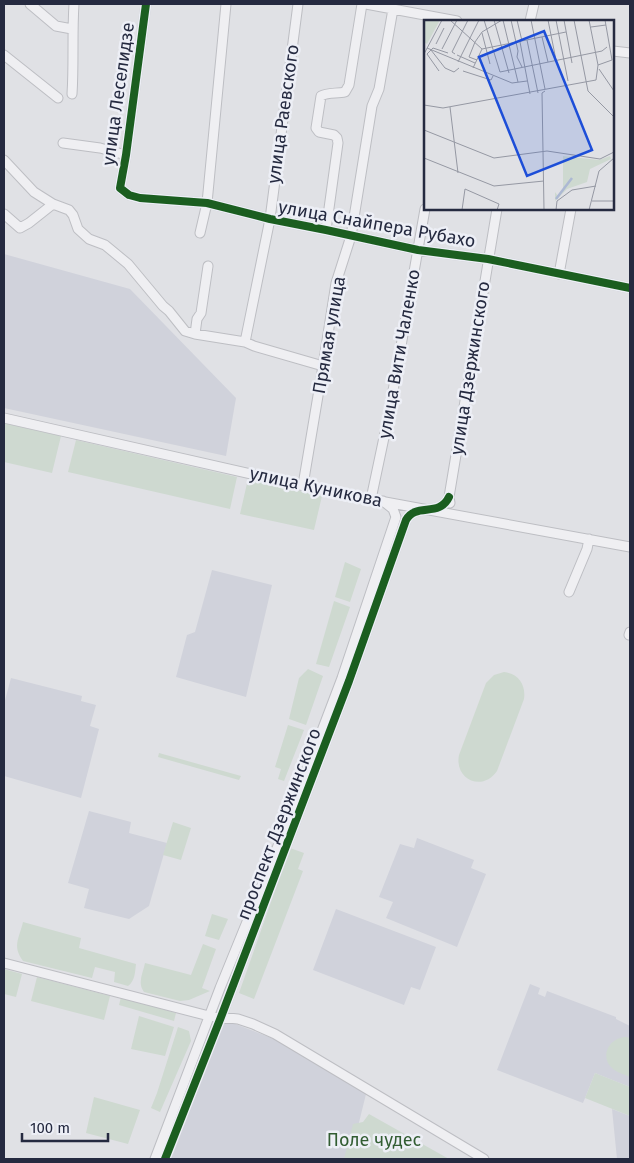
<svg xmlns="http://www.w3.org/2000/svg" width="634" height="1163" viewBox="0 0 634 1163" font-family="'Fira Sans',sans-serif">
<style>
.built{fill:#d0d2db}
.green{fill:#ced9d0}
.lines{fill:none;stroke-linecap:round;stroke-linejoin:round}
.minor-casing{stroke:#bdbec3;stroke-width:11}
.minor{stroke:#efeff2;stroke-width:9}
.cycleway-casing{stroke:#edeff6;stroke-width:11}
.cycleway{stroke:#1b5e20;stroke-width:8}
.labels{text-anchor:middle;stroke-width:5;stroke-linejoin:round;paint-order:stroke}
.street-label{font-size:18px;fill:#252a40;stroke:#edeff6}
.park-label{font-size:18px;fill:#325d32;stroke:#edeff6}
.inset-river{fill:none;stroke:#acb8d3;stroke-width:2.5}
.inset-road{fill:none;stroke:#9598a3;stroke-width:1}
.view{fill:#1d4ed8;fill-opacity:0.15;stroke:#1d4ed8;stroke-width:2.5}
.inset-edge{fill:none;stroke:#252a40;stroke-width:2.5}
</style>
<rect width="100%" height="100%" fill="#e0e1e5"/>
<path class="built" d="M4 254 130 289 236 398 226 456 4 408Z
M212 570 272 585 246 697 176 677 187 635 195 632Z
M11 678 82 696 81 701 96 705 90 726 99 729 81 798 4 776V704Z
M89 811 131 822 129 833 167 843 149 906 129 919 84 908 89 889 68 883Z
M417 838 474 860 471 868 486 874 457 947 386 918 393 902 379 897 400 844 414 848Z
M336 909 436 947 420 990 411 987 404 1005 313 970Z
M530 984 540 988 538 994 545 997 547 991 616 1017V1019L630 1026V1087L595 1073 583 1103 497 1070Z
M225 1020 284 1043 366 1094 350 1159H171Z
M612 1109 630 1116V1159H617Z"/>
<path class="green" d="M4 423 61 436 52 473 4 462Z
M76 440 237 477 230 509 68 472Z
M248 479 322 496 314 530 240 514Z
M345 562 361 569 350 602 335 597Z
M334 601 350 607 329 667 316 664Z
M308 669 323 676 306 725 289 719 299 678Z
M504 672C519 674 526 685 524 699L497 771C483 792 454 780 459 755L486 683 494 675Z
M288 725 304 730 284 781 278 779 281 769 275 767Z
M159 753 241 776 239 780 158 757Z
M173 822 191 828 181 860 163 855Z
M290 848 304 853 298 869 303 871 254 999 239 993Z
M212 914 228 919 219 940 205 936Z
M23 922 81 938 79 948 136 964C135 972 135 981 128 986L114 982 115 972 95 967 92 978 23 961C12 946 19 939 23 922Z
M203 944 216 949 202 988 210 991 189 1000 180 1001 144 992C137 983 143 973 145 963L191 975Z
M4 969 22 974 16 997 4 994Z
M37 977 110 996 104 1020 31 1001Z
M121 997 176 1013 174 1021 119 1005Z
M139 1016 174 1027 165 1056 131 1049Z
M178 1027 189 1031 191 1041 160 1112 151 1108 157 1093Z
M626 1037 630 1038V1077C624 1074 617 1073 612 1068 599 1056 610 1037 626 1037Z
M595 1073 630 1087V1116L585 1098Z
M94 1097 140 1110 128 1144 86 1133Z
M369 1114 449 1159H344L353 1124 363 1122Z"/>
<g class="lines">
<defs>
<path id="minor" d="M30 4 56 26 72 29
M146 4 126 155 120 188 129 195 140 198 207 203 270 219 326 230 418 250 488 259 630 288
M366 4 457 21
M530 21 534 4
M613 51 630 53
M4 55 58 98
M72 94C74 64 72 34 74 4
M63 143 100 148 126 155
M4 160 34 192 53 204 69 210 73 215 78 229 89 239 105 245 128 264 163 306 169 311 185 331 195 334 245 342 254 346 323 366
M4 214 20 228 29 223 53 204
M326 230 338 143 337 138 334 135 319 132 316 128 321 96C328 92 337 94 345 92L349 85 362 4
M200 233 207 203 226 4
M559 274 571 209
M195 334 197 319 201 313 208 266
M245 342 270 219 298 4
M4 418 331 492 630 547
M303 485 323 366 336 283 351 236 372 106 379 89 393 9
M371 499 386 428 397 369 425 209
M450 503 449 497 497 209
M569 592 587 549 589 539
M629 635 630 632
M4 963 209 1016 238 1019 253 1024 275 1034 484 1159
M155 1159 220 988 282 836 342 678 396 517 393 509 383 501
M165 1159 221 1017 349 681 406 520C416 502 439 518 449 497"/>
</defs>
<use href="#minor" class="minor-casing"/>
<use href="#minor" class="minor"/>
<defs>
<path id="cycleway" d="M146 4 126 155 120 188 129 195 140 198 207 203 270 219 326 230 418 250 488 259 630 288
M165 1159 221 1017 349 681 406 520C416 502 439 518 449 497"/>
</defs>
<use href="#cycleway" class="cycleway-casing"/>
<use href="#cycleway" class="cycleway"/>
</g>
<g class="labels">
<g class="street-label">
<text transform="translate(118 94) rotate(-82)" y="6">улица Леселидзе</text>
<text transform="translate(283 114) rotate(-82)" y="6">улица Раевского</text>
<text transform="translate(377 224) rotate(10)" y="6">улица Снайпера Рубахо</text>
<text transform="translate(329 335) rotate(-80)" y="6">Прямая улица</text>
<text transform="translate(399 354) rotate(-80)" y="6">улица Вити Чаленко</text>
<text transform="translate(470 368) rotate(-81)" y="6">улица Дзержинского</text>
<text transform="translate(316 487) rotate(12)" y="6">улица Куникова</text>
<text transform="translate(279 824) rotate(-69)" y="6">проспект Дзержинского</text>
</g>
<g class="park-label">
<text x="374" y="1146">Поле чудес</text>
</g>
</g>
<g transform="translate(424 20)">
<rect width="190" height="190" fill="#e0e1e5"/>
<path d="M0 0H16L3 24 0 22ZM139 136 175 140 186 136 187 139 166 149 163 162 143 169 131 181V172L134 176 139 169Z" fill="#ced9d0"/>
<path class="inset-river" d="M132 179 148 158"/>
<path class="inset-road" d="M26 0 58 29M60 0 76 52 178 31 183 27M70 0 85 53M79 0 94 62M87 0 94 31 93 37 98 47M93 0 98 21M107 0 121 69M124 0 132 40M132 0 144 61M140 0 148 43M150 0 164 71 190 97M167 7 182 5M58 13 66 44M118 17 124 42M103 20 114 73M96 22 106 74M12 24 20 8M3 28 88 63 103 61M18 29 33 0M58 29 142 12M7 30 21 48 30 52 35 48M0 34 18 0M31 34 28 32 44 0M33 35 51 43M53 40 45 37 51 22 58 12 78 0M34 42 55 0M174 45 188 40 181 0M49 48 58 29M175 49 190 71M15 51 3 34 9 28 24 33M39 51 67 60 69 56M0 85 19 88 172 60 174 45 165 0M26 87 34 153M0 110 70 138 123 131 176 139 190 132M0 138 70 166 120 161M168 181H190M38 190 41 169 75 184 73 190M120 190 118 73 121 71M132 190 133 181 148 170 172 166M165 190 175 151 190 138"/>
<path class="view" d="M120 11 168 130 103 156 55 37Z"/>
<rect width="190" height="190" class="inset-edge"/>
</g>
<rect width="634" height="1163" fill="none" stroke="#252a40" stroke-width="10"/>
<path d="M22 1133v8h86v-8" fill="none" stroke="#252a40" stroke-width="2.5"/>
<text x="30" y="1133" font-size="15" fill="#252a40" stroke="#edeff6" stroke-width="4" paint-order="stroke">100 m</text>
</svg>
